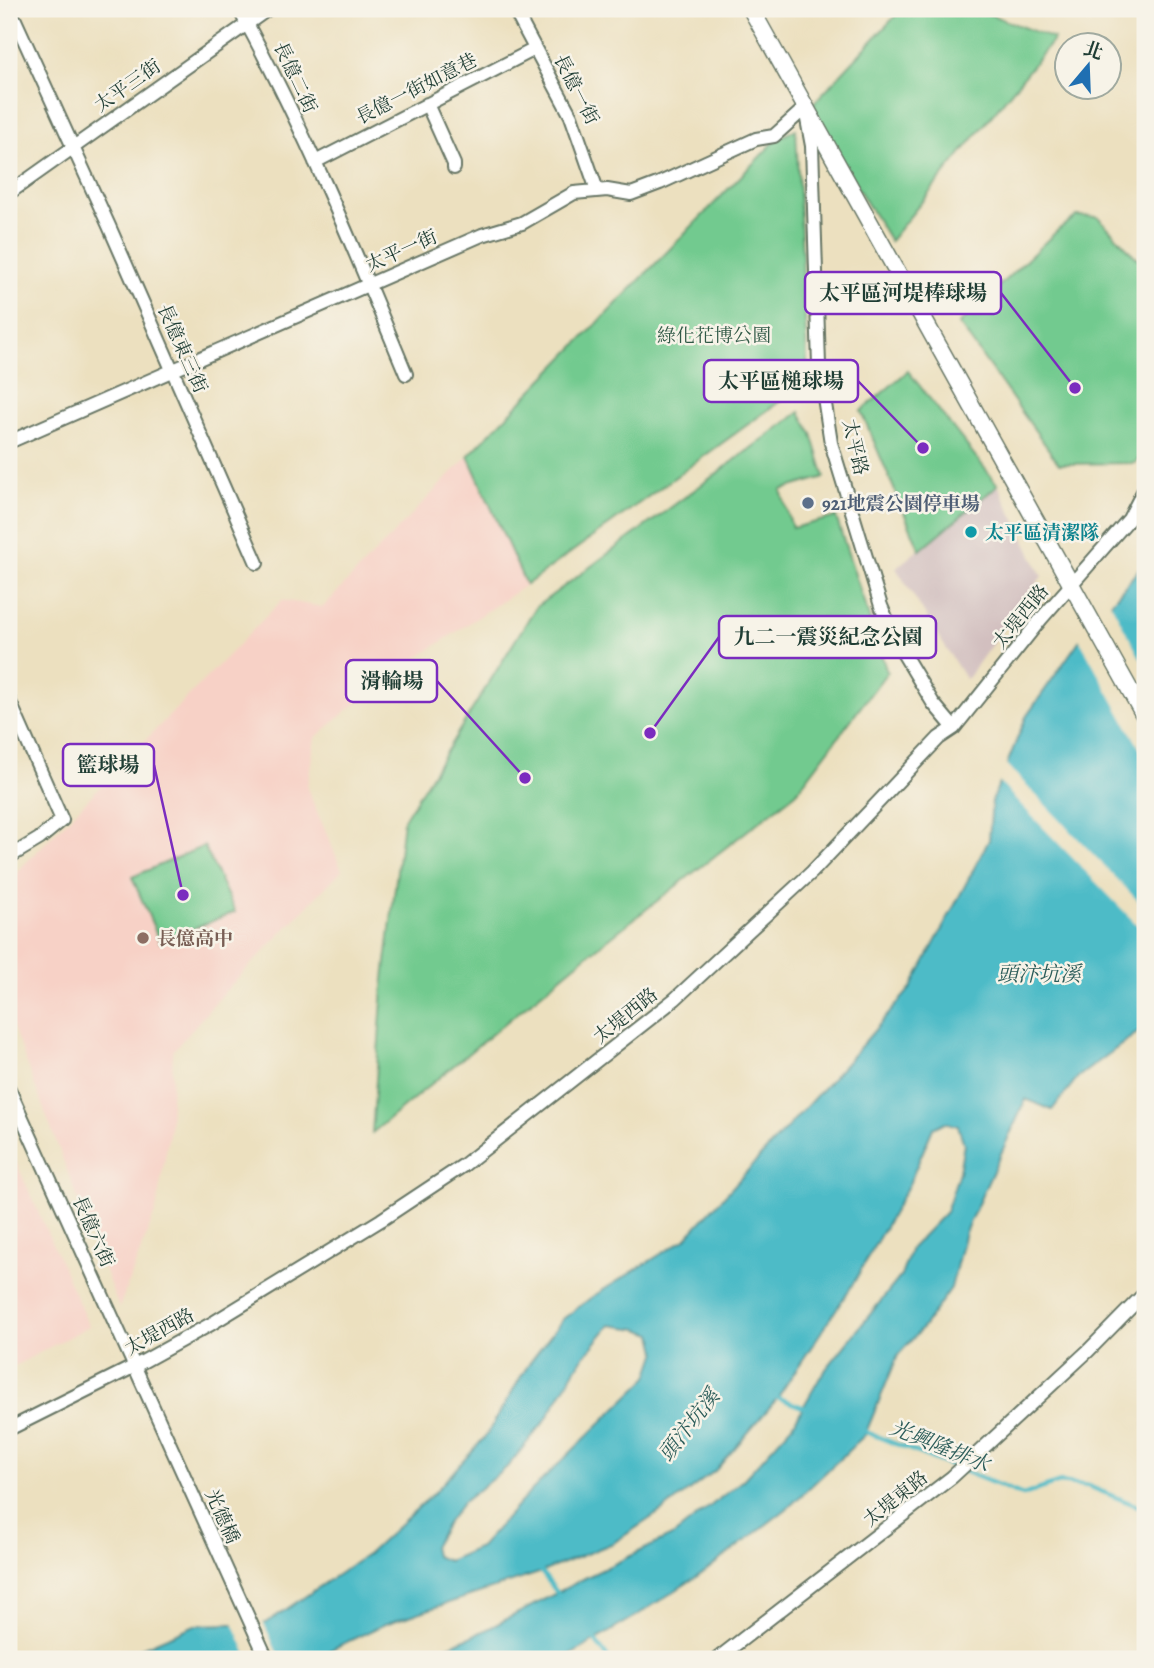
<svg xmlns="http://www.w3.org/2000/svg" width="1154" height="1668" viewBox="0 0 1154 1668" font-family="Alegreya,'Noto Serif TC',serif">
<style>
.built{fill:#f7d1c6}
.industrial{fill:#d2bfbf}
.green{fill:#72ca8f;stroke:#488462;stroke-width:2}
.water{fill:#4ebbc7;stroke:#367c7e;stroke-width:2;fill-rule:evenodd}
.pier{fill:#ece0bf}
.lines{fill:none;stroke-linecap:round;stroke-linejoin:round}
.stream{stroke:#4ebbc7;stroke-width:4.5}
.minor-casing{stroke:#677665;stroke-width:16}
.tertiary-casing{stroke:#677665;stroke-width:19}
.minor{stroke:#fff;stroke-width:12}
.tertiary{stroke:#fff;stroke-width:16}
.service-dot{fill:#5c6f8a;stroke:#f7f3e8;stroke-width:2.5}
.culture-dot{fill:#0f9aa8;stroke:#f7f3e8;stroke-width:2.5}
.education-dot{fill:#8d6e63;stroke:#f7f3e8;stroke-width:2.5}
.labels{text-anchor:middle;stroke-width:5;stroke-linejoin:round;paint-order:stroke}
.street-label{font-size:19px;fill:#1f3d34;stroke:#f7f3e8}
.park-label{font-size:19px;fill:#305946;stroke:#f7f3e8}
.service-label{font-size:19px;font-weight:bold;fill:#4e5e75;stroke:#f7f3e8;text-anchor:start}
.culture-label{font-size:19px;font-weight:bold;fill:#0d838f;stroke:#f7f3e8;text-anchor:start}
.education-label{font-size:19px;font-weight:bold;fill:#785e54;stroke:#f7f3e8;text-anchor:start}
.water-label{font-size:21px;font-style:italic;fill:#2b5c59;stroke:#f7f3e8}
.leader{fill:none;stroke:#7b2cbf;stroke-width:2.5}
.callout-dot{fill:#7b2cbf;stroke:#f7f3e8;stroke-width:2.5}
.callout{fill:#f7f3e8;stroke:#7b2cbf;stroke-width:2.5}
.callout-label{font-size:21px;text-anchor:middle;font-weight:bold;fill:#1f3d34}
</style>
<rect width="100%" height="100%" fill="#f7f3e8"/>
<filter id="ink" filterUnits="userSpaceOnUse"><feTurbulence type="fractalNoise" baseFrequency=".0143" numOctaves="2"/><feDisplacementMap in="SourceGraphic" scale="14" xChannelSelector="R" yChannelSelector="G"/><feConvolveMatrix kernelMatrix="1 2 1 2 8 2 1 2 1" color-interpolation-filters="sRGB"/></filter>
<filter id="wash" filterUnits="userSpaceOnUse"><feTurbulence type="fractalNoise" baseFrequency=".00686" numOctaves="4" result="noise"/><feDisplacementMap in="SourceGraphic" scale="28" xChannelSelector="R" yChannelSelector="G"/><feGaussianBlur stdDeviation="1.57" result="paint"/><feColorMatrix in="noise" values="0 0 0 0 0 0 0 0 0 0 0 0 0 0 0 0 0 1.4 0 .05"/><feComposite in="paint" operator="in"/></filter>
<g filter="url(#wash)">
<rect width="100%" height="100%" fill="#ece0bf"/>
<path class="built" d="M468 456 526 585 377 685 315 738 307 788 342 870 222 995 173 1051 170 1128 156 1210 119 1308 9 1017V880L282 600 323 607Z
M9 1146 89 1326 9 1369Z"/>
<path class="industrial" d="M998 485 1042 576 966 680 896 568Z"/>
<path class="green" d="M902 9H976L1054 39 890 241 809 108Z
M796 129 808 381 526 585 468 456 777 139Z
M1077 216 1098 217 1145 267V452L1135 463 1059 464 959 324 1059 229Z
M908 371 998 485 920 550 861 411Z
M800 412 812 434 825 477 781 490 792 528 836 517 887 672 796 793 585 957 372 1133 383 987 403 821 536 607Z
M204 846 235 912 160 942 132 877Z"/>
<path class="water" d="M1145 562V1027L1078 1077 1052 1110 1026 1099 965 1232 951 1288 924 1326 898 1355 865 1435 789 1507 707 1570 636 1616 564 1659H419L486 1630 587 1577 674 1535 743 1480 793 1425 822 1374 901 1276 911 1248 946 1212 959 1172 964 1144 958 1126 945 1122 933 1128 909 1184 853 1284 776 1400 716 1470 666 1508 613 1543 539 1573 385 1624 336 1647 316 1659H26L78 1657 137 1650 195 1625 266 1623 368 1554 435 1492 486 1436 528 1365 563 1319 592 1297 685 1239 849 1060 911 988 989 840 992 801 1026 717 1079 641ZM610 1325 638 1329 653 1334 657 1351 648 1377 531 1491 480 1547 448 1561 435 1556 433 1547 446 1525 463 1502 507 1467 545 1421 581 1360Z"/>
<path class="pier" d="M1109 600 1145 667V758L1078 637Z
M1004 762 1145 908V933L997 780Z
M262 1619 280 1659H249L232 1620Z"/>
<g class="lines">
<path class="stream" d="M773 1396 808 1409
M861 1430 1023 1495 1060 1482 1088 1486 1145 1509
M539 1569 559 1595
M593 1638 609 1659"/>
</g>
</g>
<g filter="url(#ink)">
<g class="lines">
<defs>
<path id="minor" d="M10 9 109 226 257 563
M239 9C303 125 355 251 406 374
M514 9 571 116 597 190
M427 104 454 164V168
M806 114 812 146 819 365 831 443 881 606 897 643 933 703 954 728
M315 162 535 49
M9 193 268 9
M9 442 482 235 522 223 574 193 607 190 631 194 660 183 756 139 774 136 805 108
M9 700 62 820 39 839 9 857
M9 1089 267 1659
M9 1429 135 1366 211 1324 381 1220 464 1165 675 999 812 872 939 738 954 728 1041 619 1129 519 1145 488
M717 1659 952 1477 1088 1351 1145 1293"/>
<path id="tertiary" d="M751 9 1145 717"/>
</defs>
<use href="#minor" class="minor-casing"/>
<use href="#tertiary" class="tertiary-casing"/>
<use href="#minor" class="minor"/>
<use href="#tertiary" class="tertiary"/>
</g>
</g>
<circle class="service-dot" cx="808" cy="503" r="7"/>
<circle class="culture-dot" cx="971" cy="532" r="7"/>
<circle class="education-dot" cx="143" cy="938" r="7"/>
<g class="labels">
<g class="street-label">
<text transform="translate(296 77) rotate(65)" y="7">長億二街</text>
<text transform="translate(127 85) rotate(-35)" y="7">太平三街</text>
<text transform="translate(416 88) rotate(-27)" y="7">長億一街如意巷</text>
<text transform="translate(577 89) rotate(63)" y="7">長億一街</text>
<text transform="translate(401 250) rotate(-24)" y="7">太平一街</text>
<text transform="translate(183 348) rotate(66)" y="7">長億東三街</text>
<text transform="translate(856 447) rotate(77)" y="7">太平路</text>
<text transform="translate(1020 616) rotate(-51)" y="7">太堤西路</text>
<text transform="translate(625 1015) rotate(-39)" y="7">太堤西路</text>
<text transform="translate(94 1231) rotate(66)" y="7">長億六街</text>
<text transform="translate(159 1331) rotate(-29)" y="7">太堤西路</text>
<text transform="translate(895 1498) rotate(-39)" y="7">太堤東路</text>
<text transform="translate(223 1516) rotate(66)" y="7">光德橋</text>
</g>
<g class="park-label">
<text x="714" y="342">綠化花博公園</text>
</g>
<g class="service-label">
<text x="822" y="510">921地震公園停車場</text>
</g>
<g class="culture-label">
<text x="985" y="539">太平區清潔隊</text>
</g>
<g class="education-label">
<text x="157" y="945">長億高中</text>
</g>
<g class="water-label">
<text x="1039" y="981">頭汴坑溪</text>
<text transform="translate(689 1425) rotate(-52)" y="7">頭汴坑溪</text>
<text transform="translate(940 1446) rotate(22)" y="7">光興隆排水</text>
</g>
</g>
<path class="leader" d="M1075 388L1001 293M923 448L858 381M650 733L719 637M525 778L437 681M183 895L154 765"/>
<g class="callout-dot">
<circle cx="1075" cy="388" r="7"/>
<circle cx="923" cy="448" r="7"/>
<circle cx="650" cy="733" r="7"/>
<circle cx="525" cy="778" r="7"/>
<circle cx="183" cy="895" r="7"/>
</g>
<g class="callout">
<rect x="805" y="272" width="196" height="42" rx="7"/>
<rect x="704" y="360" width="154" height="42" rx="7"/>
<rect x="719" y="616" width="217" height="42" rx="7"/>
<rect x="346" y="660" width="91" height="42" rx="7"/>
<rect x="63" y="744" width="91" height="42" rx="7"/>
</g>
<g class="callout-label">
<text x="903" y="300">太平區河堤棒球場</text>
<text x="781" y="388">太平區槌球場</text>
<text x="828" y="644">九二一震災紀念公園</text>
<text x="392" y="688">滑輪場</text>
<text x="108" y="772">籃球場</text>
</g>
<rect width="1154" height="1668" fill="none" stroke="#f7f3e8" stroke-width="35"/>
<g transform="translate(1088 66) rotate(19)"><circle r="33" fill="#f7f3e8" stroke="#a1aaa0" stroke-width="2"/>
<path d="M0-5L12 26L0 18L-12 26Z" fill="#1f6fb2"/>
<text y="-10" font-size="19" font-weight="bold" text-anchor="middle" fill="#1f3d34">北</text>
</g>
</svg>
